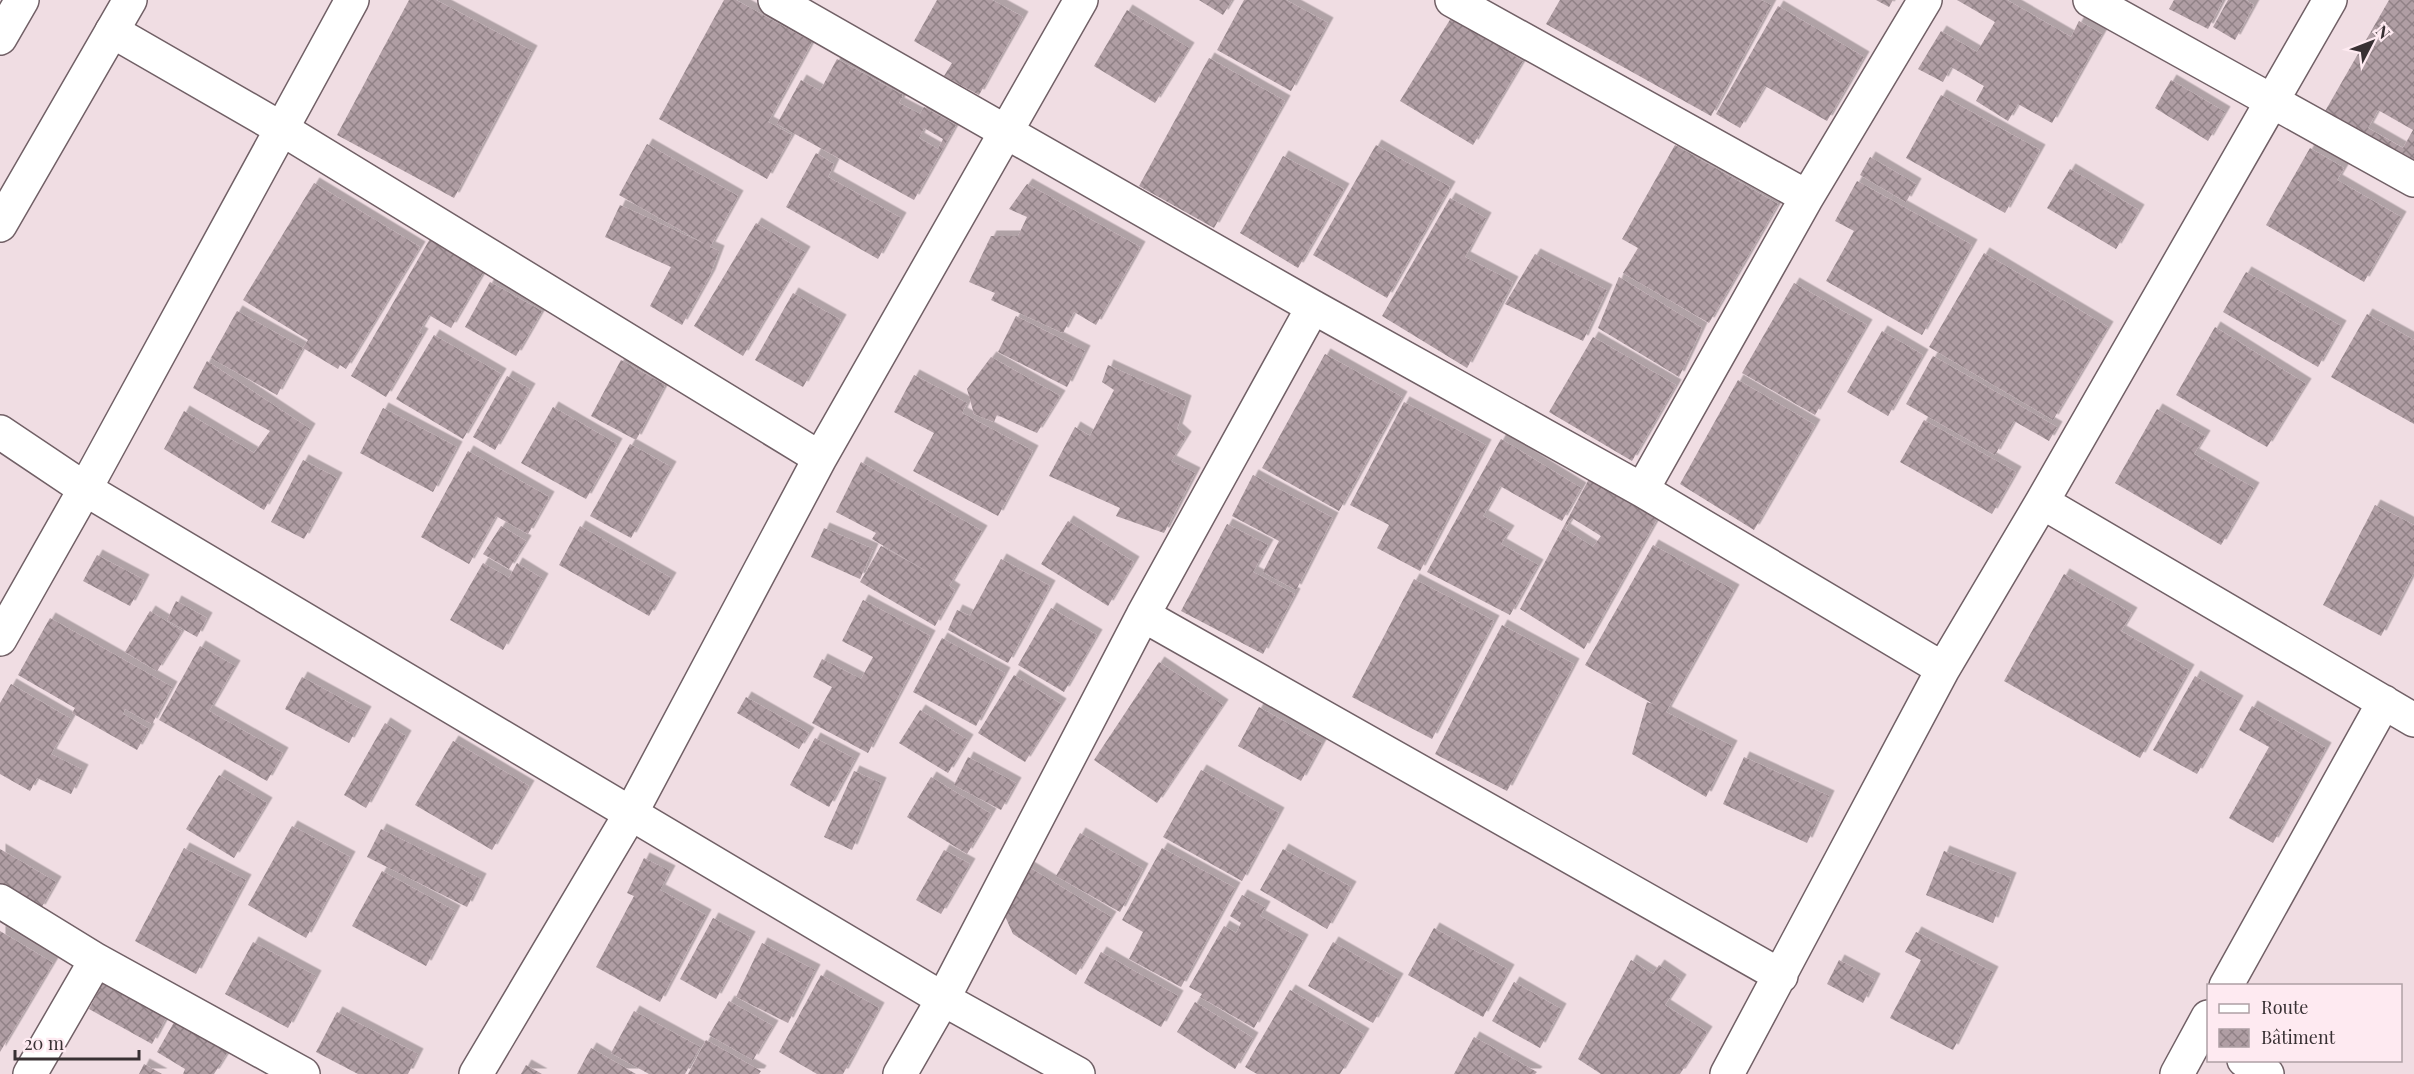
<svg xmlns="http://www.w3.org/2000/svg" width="2414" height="1074" viewBox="0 0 2414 1074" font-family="'Playfair Display',serif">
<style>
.building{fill:url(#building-cross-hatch);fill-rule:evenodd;filter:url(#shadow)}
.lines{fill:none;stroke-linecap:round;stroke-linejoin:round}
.street-casing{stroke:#716066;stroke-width:36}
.secondary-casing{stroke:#716066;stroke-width:36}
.primary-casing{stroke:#716066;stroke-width:36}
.street{stroke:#fff;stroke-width:33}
.secondary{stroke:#fff;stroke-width:33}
.primary{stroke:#fff;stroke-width:33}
</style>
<defs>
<pattern id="building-cross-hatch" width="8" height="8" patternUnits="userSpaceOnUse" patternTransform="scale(1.5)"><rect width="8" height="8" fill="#b09ea4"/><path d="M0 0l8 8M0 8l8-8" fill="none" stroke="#908186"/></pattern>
<filter id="shadow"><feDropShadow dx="5.5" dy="-5.5" stdDeviation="0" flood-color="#0004"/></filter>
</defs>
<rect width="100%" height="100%" fill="#f0dde3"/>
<path class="building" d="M409 0H436L532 51 454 198 337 135Z
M724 0H736L812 42 768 122 792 135 767 179 659 119Z
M937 0H992L1023 17 979 95 944 76 952 63 914 41Z
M1199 0H1232L1223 15Z
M1244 0H1286L1328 23 1291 91 1217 50Z
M1560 0H1761L1771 5 1711 116 1546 24Z
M1876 0H1893L1889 7Z
M1957 0H2007L2071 37 2079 21 2102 34 2052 123 2018 104 2008 121 1976 101 1984 86 1951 67 1943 82 1918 69 1941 31 1977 52 1995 22Z
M2174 0H2223L2208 29 2169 9Z
M2228 0H2246L2254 5 2235 40 2213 27Z
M2389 0H2414V163L2324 113ZM2378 110 2413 130 2403 148 2368 128Z
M1778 6 1864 57 1827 121 1765 86 1740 128 1716 114Z
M1127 10 1189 48 1155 103 1094 66Z
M1451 18 1523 61 1473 145 1400 101Z
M1209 58 1285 101 1214 228 1139 186Z
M837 59 903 95 899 103 920 114 924 107 956 125 914 200 777 124 801 80 820 91ZM924 128 943 139 938 149 919 138Z
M2171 80 2225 112 2208 141 2155 108Z
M1941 95 2040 150 2005 213 1906 158Z
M647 144 738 196 710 247 719 251 710 275 682 325 650 306 671 267 605 237 620 205 705 244 619 195Z
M1376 145 1450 187 1387 298 1313 255Z
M1675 145 1778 204 1709 323 1623 273 1638 248 1622 239Z
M2310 148 2344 168 2337 180 2401 217 2364 282 2266 225Z
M816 153 834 164 828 177 901 218 878 259 786 207Z
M1283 156 1344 189 1298 268 1240 233Z
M1870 157 1916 184 1906 202 1860 175Z
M2070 169 2139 210 2116 249 2047 208Z
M1857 181 1972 245 1922 335 1826 281 1854 231 1835 221Z
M314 183 420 247 346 369 340 365 338 369 303 348 308 340 243 300Z
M1027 184 1140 247 1096 325 1074 312 1063 333 991 300 995 293 969 282 991 236H1018L1027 217 1009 209Z
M1450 198 1486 218 1465 257 1513 282 1467 368 1382 316Z
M756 223 805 252 743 356 694 326Z
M431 237 486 268 451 328 429 315 419 332 423 334 386 397 351 376Z
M1984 253 2108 327 2053 420 1929 347Z
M1535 254 1607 290 1583 341 1505 304Z
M2246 272 2341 326 2318 367 2223 312Z
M1619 277 1702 328 1679 377 1598 328Z
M490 282 542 311 516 356 465 327Z
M1794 283 1867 325 1815 415 1742 373Z
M793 293 841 320 803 387 755 360Z
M237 311 303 348 277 395 211 358Z
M2367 314 2414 340V424L2331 377Z
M1016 316 1085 351 1067 387 998 352Z
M2215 327 2306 384 2267 447 2176 395Z
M1882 331 1923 355 1888 416 1847 392Z
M434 335 501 374 463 439 396 399Z
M1593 337 1676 385 1632 461 1549 412Z
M1325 354 1402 397 1339 511 1262 468Z
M1933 356 2057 427 2049 441 2014 421 1995 455 1906 404Z
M991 357 1060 396 1037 433 997 415 994 422 974 414 967 389Z
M621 360 665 385 636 440 591 416Z
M207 361 310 429 264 510 164 449 184 411 254 453 270 431 193 388Z
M1108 365 1186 401 1177 429 1186 437 1171 461 1195 473 1164 533 1116 516 1120 508 1049 476 1075 427 1090 436 1114 390 1102 382Z
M914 375 967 403 962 413 1033 451 998 516 913 471 934 433 894 412Z
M507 376 530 389 495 450 473 437Z
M1738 380 1815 425 1754 530 1680 484Z
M1404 402 1486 445 1420 571 1377 548 1389 525 1350 505Z
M553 407 617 444 586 499 521 463Z
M383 408 457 447 433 492 360 453Z
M2157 409 2205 436 2194 454 2254 488 2221 545 2115 483Z
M1924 420 2016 472 1992 514 1900 462Z
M1501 439 1581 488 1562 521 1500 486 1483 516 1509 531 1501 544 1538 565 1510 615 1427 572Z
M630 444 671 467 631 538 590 516Z
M468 451 549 497 528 534 496 516 469 564 421 537Z
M303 460 337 478 304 539 271 522Z
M861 462 982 531 949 586 955 590 935 626 860 582 881 546 933 575 872 539 876 533 836 512Z
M1253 475 1333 518 1296 590 1263 572 1279 541 1232 516Z
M1589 479 1657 519 1584 649 1520 609ZM1572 518 1601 536 1593 547 1565 529Z
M2375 505 2414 525V572L2381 636 2323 605Z
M1068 521 1134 562 1108 606 1041 564Z
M1227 524 1268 545 1253 572 1295 594 1263 654 1181 611Z
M501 526 526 541 509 569 483 554Z
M580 526 671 578 649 616 559 565Z
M824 528 873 549 860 579 811 557Z
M1653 545 1734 590 1666 712 1732 746 1706 797 1632 754 1647 702 1655 705 1585 665Z
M97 555 144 580 130 606 83 581Z
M1001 559 1050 586 1008 663 948 630 957 610 970 616Z
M483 563 509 578 517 563 543 579 503 650 450 620Z
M2064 574 2132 613 2121 631 2189 670 2140 758 2004 681Z
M1414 579 1494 621 1432 739 1352 697Z
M863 600 930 636 868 753 812 723 832 687 813 677 822 659 861 679 873 657 842 641Z
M176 601 207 618 197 637 167 620Z
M1051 608 1097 635 1064 692 1018 665Z
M150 611 182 631 157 671 125 652Z
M50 618 172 687 152 724 125 709 123 714 149 729 137 750 72 713 75 708 18 675Z
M1502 625 1574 664 1507 791 1435 754Z
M942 638 1005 673 976 726 913 692Z
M200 646 235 666 209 711 283 753 267 781 159 720Z
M1159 662 1223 705 1157 803 1094 760Z
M1014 675 1061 704 1025 762 978 733Z
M2195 676 2238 701 2197 774 2153 750Z
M302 677 366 712 349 743 285 709Z
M11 684 71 719 51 754 83 770 71 794 37 778 30 791 0 774V703Z
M746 697 809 733 799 749 737 713Z
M2252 706 2326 748 2273 843 2229 818 2269 747 2239 730Z
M1259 707 1322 743 1301 781 1238 746Z
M920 710 968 740 948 773 899 743Z
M385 723 406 736 366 808 344 795Z
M815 738 855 759 829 807 790 785Z
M453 741 529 786 492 850 415 805Z
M968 757 1016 783 1001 810 954 785Z
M1744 757 1829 796 1807 843 1723 804Z
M1201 770 1279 813 1242 881 1163 837Z
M854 771 881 783 852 850 824 837Z
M219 775 267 803 234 858 186 829Z
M931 777 991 814 967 854 907 817Z
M292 826 350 857 306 938 248 905Z
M381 829 481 879 467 907 367 857Z
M1080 833 1143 869 1120 912 1056 876Z
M184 848 246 880 196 974 135 941Z
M1162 848 1235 888 1181 987 1129 959 1143 932 1122 920Z
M0 849 56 882 40 910 0 886Z
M1283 849 1351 887 1327 929 1260 890Z
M944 850 970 864 941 914 916 900Z
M1944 851 2011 878 1993 923 1926 895Z
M644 858 670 871 660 890 706 915 660 1002 596 967 634 896 627 893Z
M1027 866 1111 917 1076 975 1013 934 1004 914Z
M382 871 455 911 426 966 352 926Z
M1242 895 1265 907 1260 916 1303 940 1254 1028 1200 997 1202 994 1189 987 1224 926 1236 933 1241 923 1230 916Z
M713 918 750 937 716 999 680 979Z
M1434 928 1509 970 1483 1017 1408 975Z
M0 931 53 963 0 1052Z
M1916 932 1993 972 1953 1050 1890 1018 1921 960 1905 952Z
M253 942 316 976 288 1028 225 994Z
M1333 942 1398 979 1373 1023 1308 986Z
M762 943 815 970 788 1023 736 997Z
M1101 952 1178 996 1161 1027 1084 983Z
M1631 960 1653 974 1659 965 1681 980 1665 1005 1707 1032 1680 1074H1601L1578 1059Z
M1839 960 1875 979 1863 1003 1827 984Z
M821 975 879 1008 843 1074H817L779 1052Z
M105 979 168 1014 152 1044 89 1009Z
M1514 982 1561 1009 1540 1048 1492 1021Z
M1290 990 1364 1034 1340 1074H1257L1245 1067Z
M729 1001 773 1026 753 1060 709 1035Z
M1195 1002 1253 1038 1235 1069 1177 1032Z
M634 1011 700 1047 685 1074H649L611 1053Z
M337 1012 418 1054 408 1074H358L316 1052Z
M176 1019 229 1050 214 1074H183L185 1069 157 1052Z
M1474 1037 1537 1072 1535 1074H1454Z
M706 1040 761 1071 759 1074H688Z
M591 1048 636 1074H577Z
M144 1064 162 1074H139Z
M526 1065 542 1074H521Z"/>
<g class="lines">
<defs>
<path id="street" d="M775 0 1313 307 1642 490 1943 669
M1452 0 1807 197
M2090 0 2414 180
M112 31 282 129 820 458
M0 38 22 0
M1642 490 1807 197 1925 0
M2042 502 2414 720
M1143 615 1781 976
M0 639 85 489 352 0
M0 901 96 960 303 1074
M2226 986 2384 702
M2244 1060 2267 1074
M30 1074 96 960
M476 1074 631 813 820 458 1081 0
M900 1074 943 999 1143 615 1313 307
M1727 1074 1943 669 2042 502 2330 0
M2177 1074 2208 1017"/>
<path id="secondary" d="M0 432 85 489 943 999 1078 1074"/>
<path id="primary" d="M0 225 130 0"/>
</defs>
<use href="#street" class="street-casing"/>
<use href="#secondary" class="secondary-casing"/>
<use href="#primary" class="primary-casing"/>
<use href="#street" class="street"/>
<use href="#secondary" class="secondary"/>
<use href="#primary" class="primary"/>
</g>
<rect x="2207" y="984" width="195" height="78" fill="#feeaf1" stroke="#afa0a5" stroke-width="1.5"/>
<rect x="2219" y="1004" width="30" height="9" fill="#ffffff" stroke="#afa0a5" stroke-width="1.5"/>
<text x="2261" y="1014" font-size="18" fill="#383033">Route</text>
<rect x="2219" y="1029" width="30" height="18" fill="url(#building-cross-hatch)" stroke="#afa0a5" stroke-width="1.5"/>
<text x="2261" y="1044" font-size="18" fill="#383033">Bâtiment</text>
<g transform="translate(2372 42) rotate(48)" stroke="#feeaf1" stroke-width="4.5" paint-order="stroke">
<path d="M0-4.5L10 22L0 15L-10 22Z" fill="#383033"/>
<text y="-9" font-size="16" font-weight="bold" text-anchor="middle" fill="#383033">N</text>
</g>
<path d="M15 1050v9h124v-9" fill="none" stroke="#383033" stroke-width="3"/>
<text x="24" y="1050" font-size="18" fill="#383033" stroke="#feeaf1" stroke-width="4.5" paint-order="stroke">20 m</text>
</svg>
